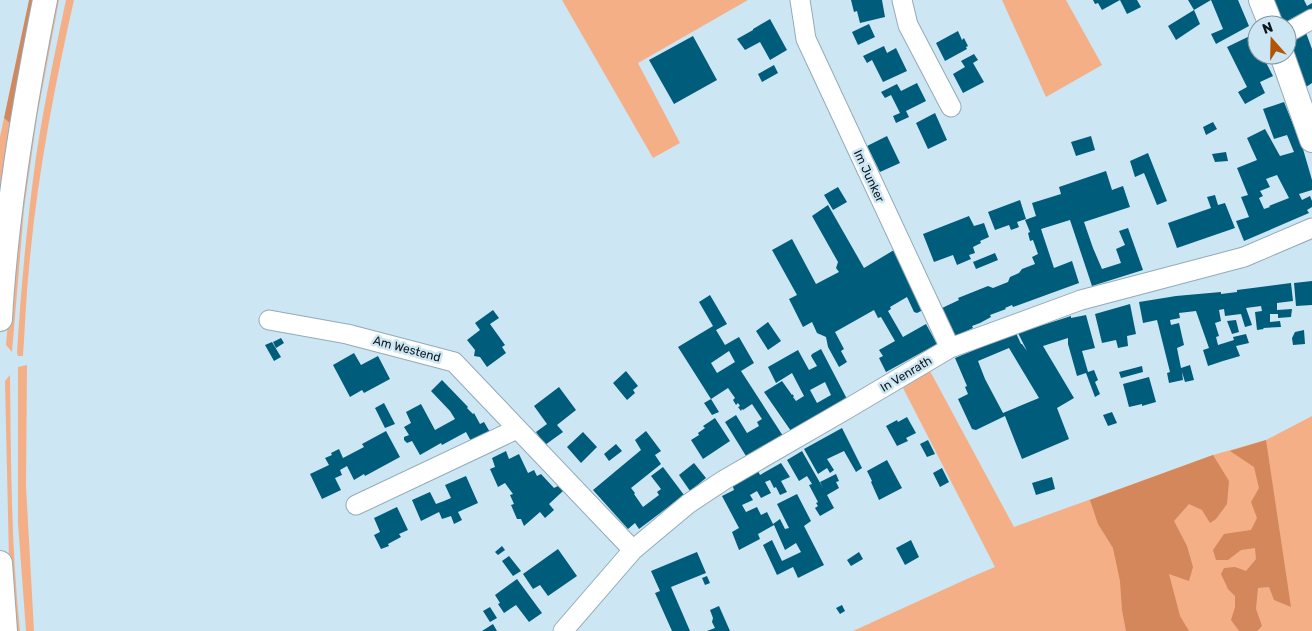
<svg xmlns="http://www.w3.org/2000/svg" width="1312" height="631" viewBox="0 0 1312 631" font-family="Rubik,sans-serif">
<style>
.green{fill:#f4af87}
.forest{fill:#d3875a}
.building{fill:#005c7b;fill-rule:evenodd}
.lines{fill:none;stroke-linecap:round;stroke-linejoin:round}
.minor-casing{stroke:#93abb8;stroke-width:21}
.tertiary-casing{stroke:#93abb8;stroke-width:26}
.minor{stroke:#fff;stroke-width:19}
.tertiary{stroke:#fff;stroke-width:24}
.labels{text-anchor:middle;stroke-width:5;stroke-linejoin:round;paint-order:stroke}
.street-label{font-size:12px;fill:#0e171c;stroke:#cde6f4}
</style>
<rect width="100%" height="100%" fill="#cde6f4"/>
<path class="green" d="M55 0H59L37 117 24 209 12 352 6 345 13 264 23 178Z
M66 0H74C54 88 37 178 29 268 26 297 25 326 23 356H18L17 353C21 288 27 222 36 157 44 104 55 52 66 0Z
M562 0H748L638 63 680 143 653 158Z
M1002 0H1066L1102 65 1046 97Z
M4 118 13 126 0 219V137Z
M27 365 26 486 34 631H26L18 523V367Z
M930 371 1014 527 1213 455 1266 440 1312 416V631H853L969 578 995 567 903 388Z
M10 375C11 460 11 546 20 631H14L9 560 5 381Z"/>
<path class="forest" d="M29 0H35L13 126 4 118Z
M1266 440 1291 607 1274 600 1269 587 1258 588 1256 609 1262 626 1257 631H1239L1231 620 1235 607V596L1228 589 1221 574 1224 568 1235 567 1246 571 1256 559 1255 548 1241 550 1228 560H1216L1213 550 1224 534 1251 530 1257 518 1251 502 1259 488 1254 467 1230 451Z
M1213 455 1229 481 1227 504 1216 519 1210 523 1202 510 1189 504 1174 521 1187 546 1193 567 1189 581 1169 574 1180 616 1189 631H1126L1122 610 1120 581 1113 548 1098 524 1090 500Z"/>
<path class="building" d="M851 0H882L885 17 860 23 857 11 854 12Z
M1093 0H1137L1141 7 1127 14 1120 0 1102 10 1098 3 1095 4Z
M1188 0H1238L1249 26 1216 44 1211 34 1223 29 1211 0 1194 10Z
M1272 0H1304L1307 6 1312 3V13L1283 25Z
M1194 10 1200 24 1176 40 1168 26Z
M770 19 787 50 770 60 760 42 745 50 737 39 753 30V29Z
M869 24 875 37 858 45 852 32Z
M1305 30 1312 49V83L1303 89 1287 42Z
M958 31 962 40 964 38 968 46 966 47 967 49 945 61 936 43Z
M1254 34 1257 39V55H1262L1273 76 1260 82 1265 93 1245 104 1238 92 1247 87 1227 47Z
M693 36 717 80 674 104 649 60Z
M884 46 887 53 896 48 907 71 883 82 872 60 867 63 863 56Z
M974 54 978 60 973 63 984 82 963 93 953 74 965 67 961 61Z
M774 65 778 73 762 82 758 74Z
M917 83 926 101 906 111 909 117 896 123 893 116 900 113 891 95 885 98 881 92 897 84 901 91Z
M1284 102 1303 149 1312 180V190L1299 194 1302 200 1310 196 1312 201V207L1307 210 1309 213 1244 241 1236 221 1249 217 1241 197 1248 195 1237 168 1257 160 1247 138 1265 129 1280 156 1294 152 1287 135 1274 139 1263 109ZM1277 175 1289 198 1269 206 1270 207 1264 209 1259 198 1263 196 1260 191 1270 187 1266 179Z
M935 113 947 140 928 149 916 123Z
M1213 122 1217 129 1206 135 1203 127Z
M887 136 900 163 880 172 867 146Z
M1091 136 1095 150 1076 156 1071 142Z
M1226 152 1228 161 1215 162 1212 154Z
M1148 153 1167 201 1157 205 1144 173 1135 177 1130 161Z
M1106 171 1112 190 1123 186 1130 207 1084 222 1093 248 1102 269 1121 263 1116 249 1125 245 1119 231 1128 228 1143 270 1092 286 1070 220 1041 229 1054 268 1072 261 1079 283 1013 307 1012 305 1005 308 1006 309 990 315 991 317 980 323 972 326 973 328 953 337 940 309 959 300 958 298 988 286 993 288 1008 282 1010 277 1019 273 1022 269 1035 264 1032 257 1038 254 1033 240 1030 241 1028 233 1030 232 1025 220 1036 216 1032 203 1061 194 1059 187Z
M838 187 847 202 833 210 824 195Z
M1215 195 1218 205 1225 203 1235 228 1177 248 1168 223 1211 208 1207 197Z
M1020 200 1026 219 1017 222 1019 227 1011 230 1009 225 995 230 988 212Z
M828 205 864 268 894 250 923 310 917 313 914 312 907 297 890 307 891 309 888 311 903 337 926 324 937 344 886 372 879 358 883 356 879 350 895 341 881 317 878 318 874 310 835 332 844 349 841 351 847 362 839 367 828 347 826 337 817 333 812 322 803 327 789 299 797 295 772 250 792 239 816 284 839 272 836 268 838 262 812 216Z
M969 216 974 226 984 223 989 237 980 241 981 243 973 247 975 253 969 255 971 259 957 265 953 255 934 262 923 234Z
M995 253 998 260 976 269 973 262Z
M1312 281V305L1296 306 1294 283Z
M1291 283 1293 301 1277 303V310L1292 309 1291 317 1278 318V314H1270V322L1280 321 1281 327 1263 328 1264 329 1257 330 1255 312 1262 311 1261 306 1246 308 1252 325 1245 327 1241 314 1225 316 1224 309 1219 310 1221 321 1215 323 1219 336 1216 337 1218 345 1234 340 1233 337 1246 334 1249 343 1236 346 1240 356 1223 361 1208 366 1203 350 1209 348 1196 311 1179 313 1180 318 1170 320 1171 325 1179 323 1184 345 1177 348 1181 368 1190 365 1194 380 1185 382 1182 372 1183 380 1169 383 1167 373 1170 372 1157 320 1143 323 1139 302 1176 296 1221 292V294L1237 292V290Z
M710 295 727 324 716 330 725 345 739 337 754 363 741 371 783 436 746 456 725 422 736 415 747 433 759 426 757 422 762 419 752 404 743 410 742 409 741 411 738 407 740 406 738 403 736 405 733 400 735 398 728 388 711 399 719 412 712 415 704 403 711 399 678 347 713 326 699 302ZM729 351 735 362 717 373 711 363Z
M1130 304 1136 334 1127 336 1128 346 1118 348 1116 340 1102 343 1095 314Z
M493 310 499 318 490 324 505 345 502 347 506 353 487 367 480 357 474 356 475 350 467 340 480 330 475 323Z
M1086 315 1095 348 1082 351 1088 372 1094 370 1098 380 1095 382 1100 394 1095 397 1086 373 1077 376 1068 344V338L1043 346 1074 398 1057 408 1069 439 1022 459 1005 416 976 430 972 429 958 399 968 394 965 387 967 386 955 358 1016 333 1021 344H1022L1027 351 1018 333 1071 316V318ZM1009 348 1039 398 1003 413 985 379 978 361Z
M1236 320 1239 332 1232 334 1227 321Z
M768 322 781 341 768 350 756 331Z
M1304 330 1305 344 1293 345 1292 338 1295 332Z
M281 338 284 343 276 348 273 342Z
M272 342 281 357 274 361 265 345Z
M821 349 847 399 791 431 764 392 782 381 792 395V394L794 396 793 397 796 401 804 396 792 373 776 383 768 367 798 350 809 370 817 366 811 356 812 354ZM825 382 831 395 817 403 810 390Z
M354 353 361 365 378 356 390 379 364 393 362 390 350 397 333 365Z
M1142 366 1143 372 1121 378 1119 372Z
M626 371 638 386 633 390 635 393 627 400 613 383Z
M1149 377 1156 402 1142 406V404L1129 407 1123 384Z
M442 380 468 407 467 408 473 414 474 413 480 424 484 422 491 434 472 443 466 432 442 445 441 443 420 455 412 441 407 443 404 440V437L409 435 404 427 411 423 406 412 421 404 435 430 455 419 450 411 431 391Z
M559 387 576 410 557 425 563 432 545 445 536 432 547 424 534 406Z
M384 403 395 424 385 428 375 408Z
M1112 412 1117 423 1108 426 1103 415Z
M907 417 916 433 906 438 908 441 897 446 886 426 897 420 898 422Z
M715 418 730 441 703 459 691 440 699 435 698 433 705 428 703 426Z
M842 428 862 468 856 472 844 451 827 459 834 470 830 473 827 468 818 474 804 449Z
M386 431 400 457 365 476 364 474 354 480 347 466 340 470 342 475 335 478 341 490 322 499 310 474 329 465 325 458 332 455 331 453 339 449 343 458 364 447 362 444Z
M646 431 661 451 655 455 661 464 631 488 635 493 634 494 643 507 659 495 657 492 661 489 651 476 663 467 684 495 639 529 635 523 628 529 593 490 641 450 635 440Z
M583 432 597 447 581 463 567 447Z
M928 440 935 454 927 457 920 444Z
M616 444 622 451 609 461 604 454Z
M506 451 509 459 519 454 528 473 534 470 537 476 541 474 554 488 558 486 563 491 549 504 554 510 545 518 540 512 524 526 521 519H517L511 505 514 504 510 495 513 494 505 483 498 487 490 469 495 467 492 458Z
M802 451 823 488 820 482 836 474 839 481 836 482 839 488 827 495 834 508 820 516 815 508 818 506 816 503 818 502 809 485 812 484 807 476 799 481 787 460Z
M887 460 902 488 879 500 871 482 872 481 867 471Z
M694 463 706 478 690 491 679 475Z
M781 463 790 477 781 481 787 492 780 495 776 487 774 488 770 480 765 482 771 493 761 498 757 491 750 495 753 500 742 505 746 512 757 507 761 515 767 512 773 524 780 519 785 529 789 528 777 504 797 494 811 521 804 526 824 565 798 578 793 567 777 575 763 545 772 540 782 561 801 552 796 543 785 550 774 525 758 534 760 539 739 550 732 532 739 528 722 496 734 490 732 484 758 471 760 475Z
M942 468 949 482 940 487 933 473Z
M466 476 478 503 458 512 462 520 454 524 451 516 442 519 439 512 421 521 412 500 430 492 436 504 444 501 451 498 445 485Z
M1052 477 1055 489 1036 495 1032 483Z
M397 507 408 530 399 534 401 537 388 544 389 546 381 549 374 535 380 532 374 518Z
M911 540 919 557 905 565 896 548Z
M502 546 505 550 498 555 495 552Z
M558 549 577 576 548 596 540 585 533 589 523 574Z
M697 552 706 573 671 587 690 631H672L655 593 660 591 651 571Z
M859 552 863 559 851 566 847 560Z
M509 556 521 571 513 576 502 561Z
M707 576 710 583 705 585 702 578Z
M517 579 542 613 529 622 516 605 504 613 498 604 500 603 495 595Z
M842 605 845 611 840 614 836 608Z
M719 606 730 631H707L715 628 712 622 713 618 710 610Z
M490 607 497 618 490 622 483 611Z
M493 624 497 631H482Z"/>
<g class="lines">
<defs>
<path id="minor" d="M800 0 806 39 950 348
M902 0 908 25 951 107
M1287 33 1312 19
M269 320 347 334 454 362 633 550
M356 505 517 429
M563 631 633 550 688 504 724 480 847 409 950 348 1081 300 1244 257 1312 228"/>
<path id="tertiary" d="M1261 0 1271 25
M1282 55 1312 140
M0 319C6 212 24 105 45 0
M0 563 5 631"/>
</defs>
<use href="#minor" class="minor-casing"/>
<use href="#tertiary" class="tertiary-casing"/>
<use href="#minor" class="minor"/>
<use href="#tertiary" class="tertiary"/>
</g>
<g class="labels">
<g class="street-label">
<text transform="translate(869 176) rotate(65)" y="4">Im Junker</text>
<text transform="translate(407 349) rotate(15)" y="4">Am Westend</text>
<text transform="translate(906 374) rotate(-31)" y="4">In Venrath</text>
</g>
</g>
<g transform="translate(1272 40) rotate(340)"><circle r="24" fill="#cde6f4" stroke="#81939e"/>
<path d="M0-4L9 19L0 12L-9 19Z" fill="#b35403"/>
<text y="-8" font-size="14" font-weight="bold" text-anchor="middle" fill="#0e171c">N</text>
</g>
</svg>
